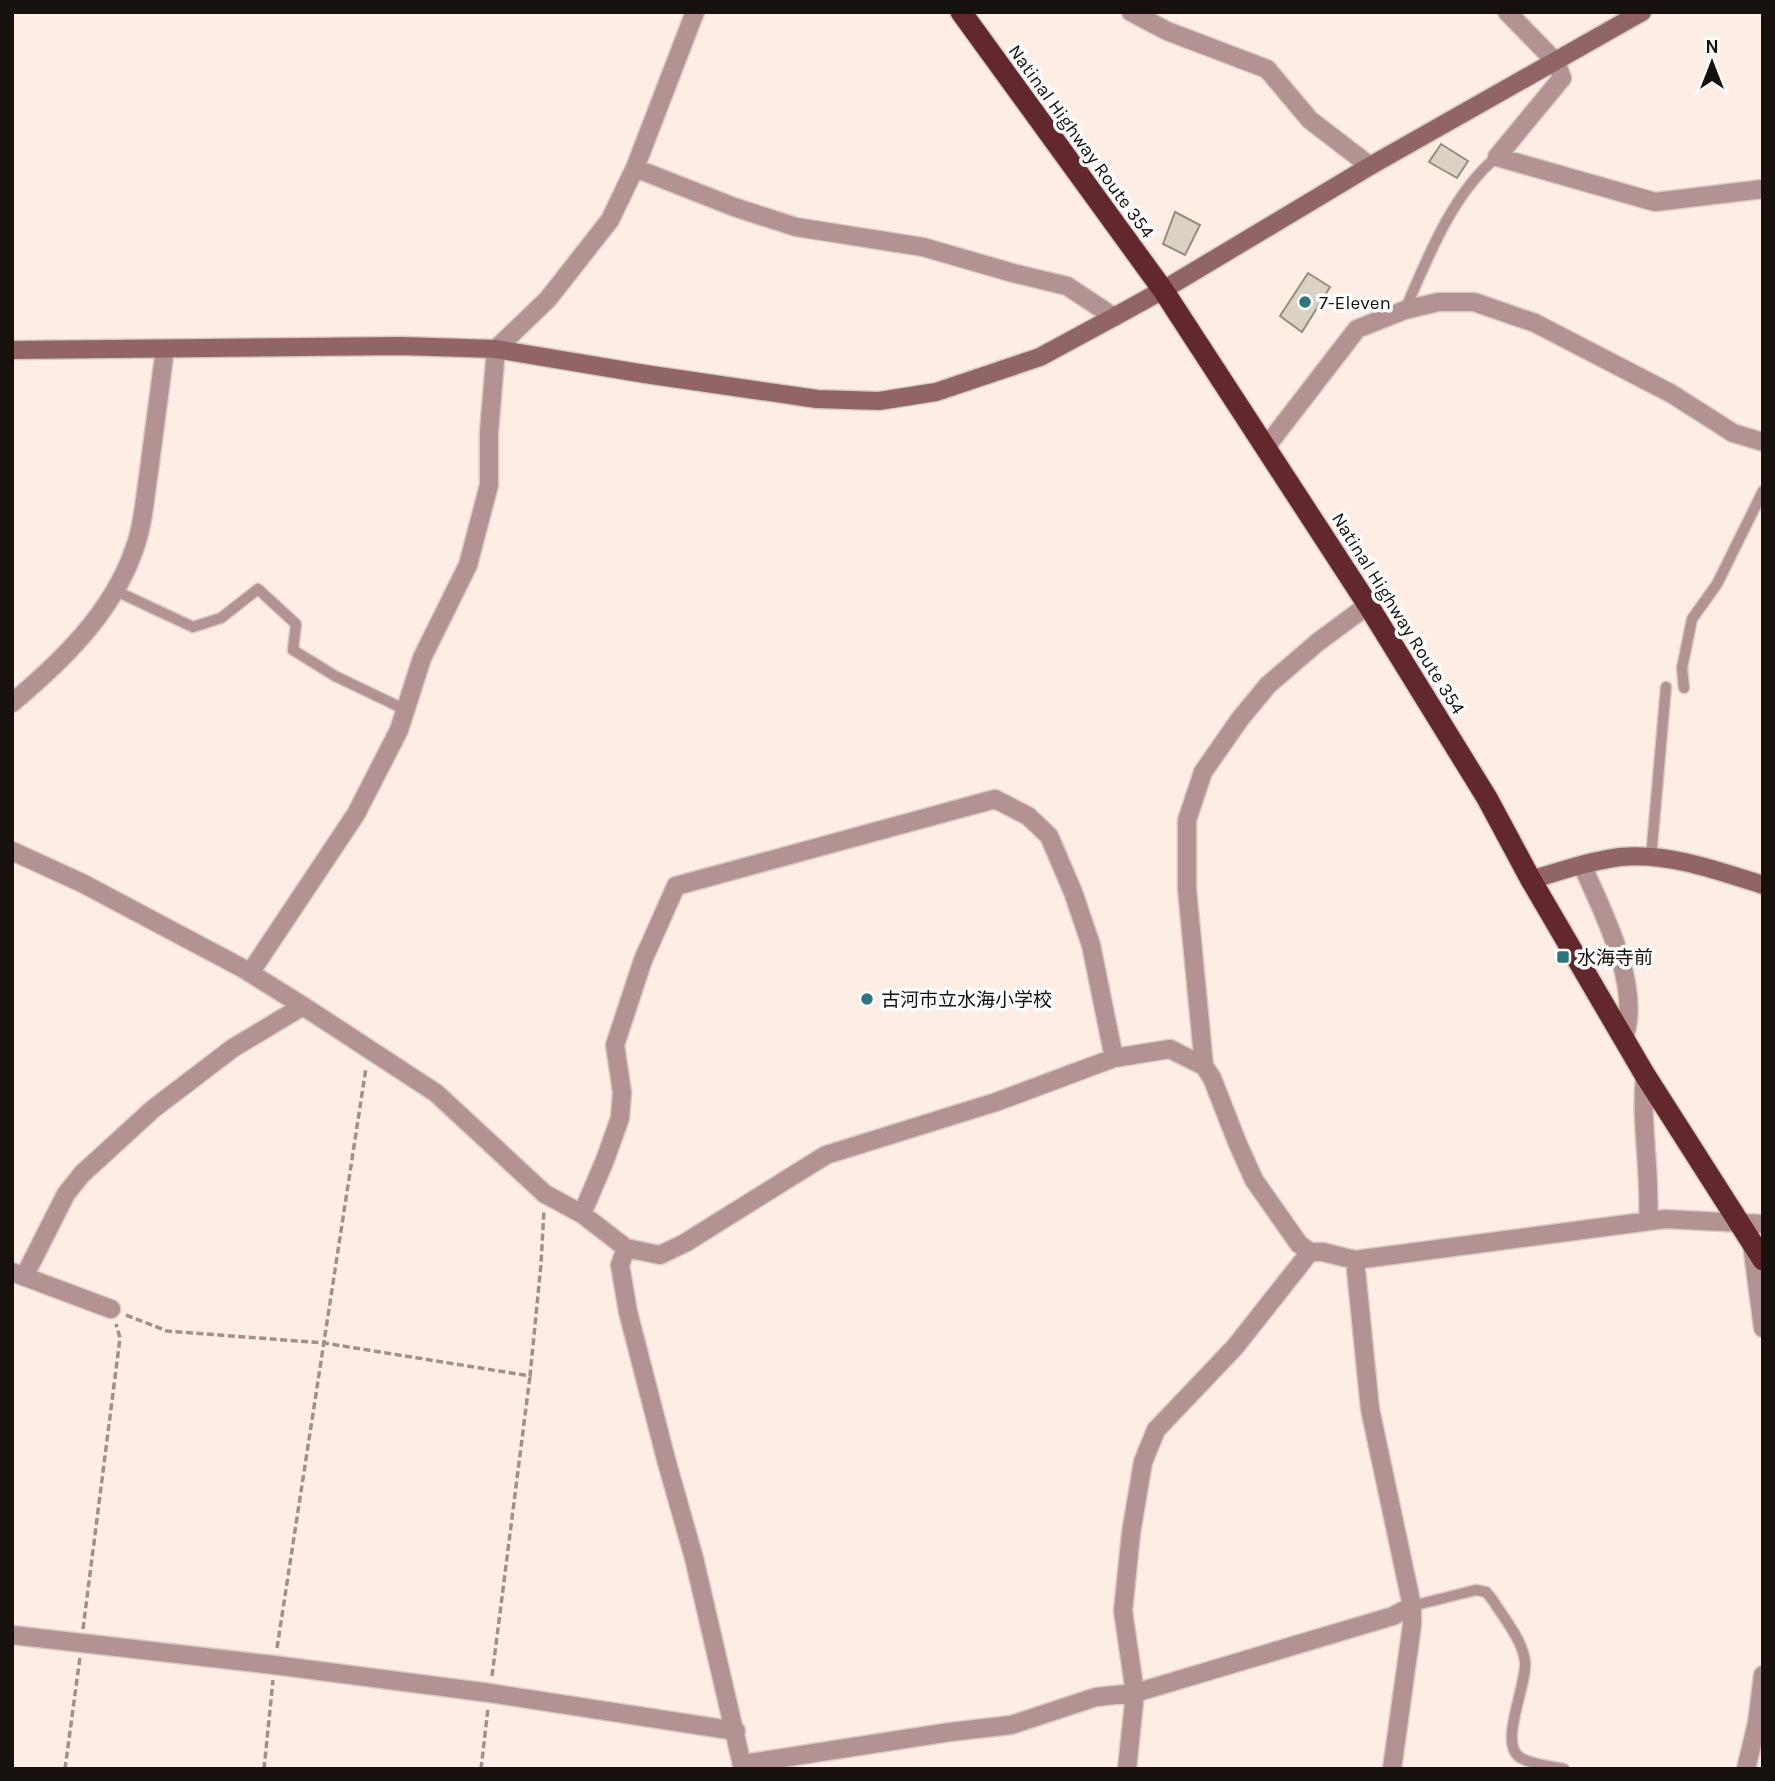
<svg xmlns="http://www.w3.org/2000/svg" width="1775" height="1781" viewBox="0 0 1775 1781" font-family="Karla,'Noto Sans JP',sans-serif">
<style>
.building{fill:#dbd2c4;stroke:#958d7f;stroke-width:2}
.lines{fill:none;stroke-linecap:round;stroke-linejoin:round}
.lane-casing{stroke:#d9cac2;stroke-width:13}
.street-casing{stroke:#d9cac2;stroke-width:21}
.secondary-casing{stroke:#d9cac2;stroke-width:21}
.highway-casing{stroke:#d9cac2;stroke-width:24}
.path{stroke:#9d918b;stroke-width:3.5;stroke-dasharray:7 3.5;stroke-linecap:butt}
.lane{stroke:#b29292;stroke-width:10}
.street{stroke:#b29292;stroke-width:18}
.secondary{stroke:#916566;stroke-width:18}
.highway{stroke:#62282d;stroke-width:21}
.poi-dot{fill:#2d767c;stroke:#fff;stroke-width:2.5}
.labels{text-anchor:middle;stroke-width:7;stroke-linejoin:round;paint-order:stroke}
.street-label{font-size:19px;fill:#17110e;stroke:#fff}
.poi-label{font-size:19px;fill:#17110e;stroke:#fff;text-anchor:start}
</style>
<rect width="100%" height="100%" fill="#feede4"/>
<path class="building" d="M1441 144 1468 161 1457 178 1429 162Z
M1175 212 1200 225 1185 255 1163 244Z
M1308 273 1330 287 1302 332 1280 316Z"/>
<g class="lines">
<defs>
<path id="lane" d="M1405 310C1427 259 1453 192 1497 157
M116 591 193 627 221 618 258 589 296 624 293 650 335 676 406 710
M1684 688 1682 668 1692 619 1717 584 1763 491
M1651 858 1666 687
M1412 1606 1476 1590 1486 1592 1492 1599C1503 1617 1522 1639 1525 1661 1528 1684 1497 1745 1521 1758 1533 1765 1551 1766 1564 1769"/>
<path id="street" d="M1131 12 1167 31 1267 69 1310 120 1370 166
M1507 12 1556 62 1562 78 1497 157 1655 202 1763 189
M635 168 734 207 796 227 923 247 1013 273 1067 286 1114 317
M1266 447 1357 329 1405 310 1438 302H1474L1535 323 1672 394 1733 433 1763 442
M12 703C62 661 112 613 134 550 143 526 145 497 149 471 154 430 160 389 165 349
M12 851 82 883 244 969 303 1006 436 1093 545 1194 582 1214 626 1248 660 1255 685 1243 826 1155 996 1102 1114 1058 1170 1049 1204 1066 1212 1078 1237 1142 1254 1180 1299 1244 1310 1252H1323L1355 1260 1665 1219 1763 1224
M1582 865C1603 912 1642 987 1624 1038
M250 973 356 814 399 730 422 658 468 565 489 485V432L496 349 548 299 610 220 635 168 695 12
M1204 1066 1187 889V820L1203 772 1240 719 1268 685 1318 642 1368 605
M1645 1075C1640 1124 1651 1172 1648 1221
M582 1214 605 1160 620 1118 622 1092 615 1045 643 960 676 886 995 799 1028 816 1049 836 1073 892 1091 945 1114 1058
M1752 1244 1763 1328
M626 1248 620 1265 628 1312 667 1463 694 1558 743 1769
M1355 1260 1370 1409 1412 1606V1625L1392 1769
M12 1272 111 1309
M25 1275 66 1194 82 1174 153 1109 233 1048 303 1006
M12 1635 274 1665 490 1693 736 1731
M743 1764 950 1732 1011 1725 1096 1697 1135 1693 1393 1616 1412 1606
M1127 1769 1135 1693 1123 1611 1131 1533 1143 1462 1156 1430 1235 1347 1310 1252
M1746 1769 1757 1723 1763 1675"/>
<path id="secondary" d="M12 350 401 346 496 349 645 374 817 399 879 401 936 392 1040 357 1114 317 1163 290 1370 166 1642 12
M1531 880C1560 871 1590 861 1620 857 1667 852 1719 871 1763 885"/>
<path id="highway" d="M961 12 1163 290 1368 605 1487 798 1531 880 1645 1075 1763 1260"/>
</defs>
<use href="#lane" class="lane-casing"/>
<use href="#street" class="street-casing"/>
<use href="#secondary" class="secondary-casing"/>
<use href="#highway" class="highway-casing"/>
<path class="path" d="M126 1315 167 1331 324 1343 530 1376 541 1264 544 1210
M83 1629 120 1338 116 1324
M277 1648 366 1068
M492 1676 530 1376
M65 1769 80 1657
M264 1769 273 1680
M481 1769 488 1708"/>
<use href="#lane" class="lane"/>
<use href="#street" class="street"/>
<use href="#secondary" class="secondary"/>
<use href="#highway" class="highway"/>
</g>
<g class="poi-dot">
<circle cx="1305" cy="302" r="7"/>
<rect x="1556" y="950" width="14" height="14" rx="3.5"/>
<circle cx="867" cy="999" r="7"/>
</g>
<g class="labels">
<g class="street-label">
<text transform="translate(1082 141) rotate(54)" y="7">Natinal Highway Route 354</text>
<text transform="translate(1399 613) rotate(58)" y="7">Natinal Highway Route 354</text>
</g>
<g class="poi-label">
<text x="1319" y="309">7-Eleven</text>
<text x="1577" y="964">水海寺前</text>
<text x="881" y="1006">古河市立水海小学校</text>
</g>
</g>
<rect width="1775" height="1781" fill="none" stroke="#17110e" stroke-width="28"/>
<g transform="translate(1712 63)" stroke="#ffffff" stroke-width="5" paint-order="stroke">
<path d="M0-5L12 26L0 18L-12 26Z" fill="#17110e"/>
<text y="-10" font-size="19" font-weight="bold" text-anchor="middle" fill="#17110e">N</text>
</g>
</svg>
